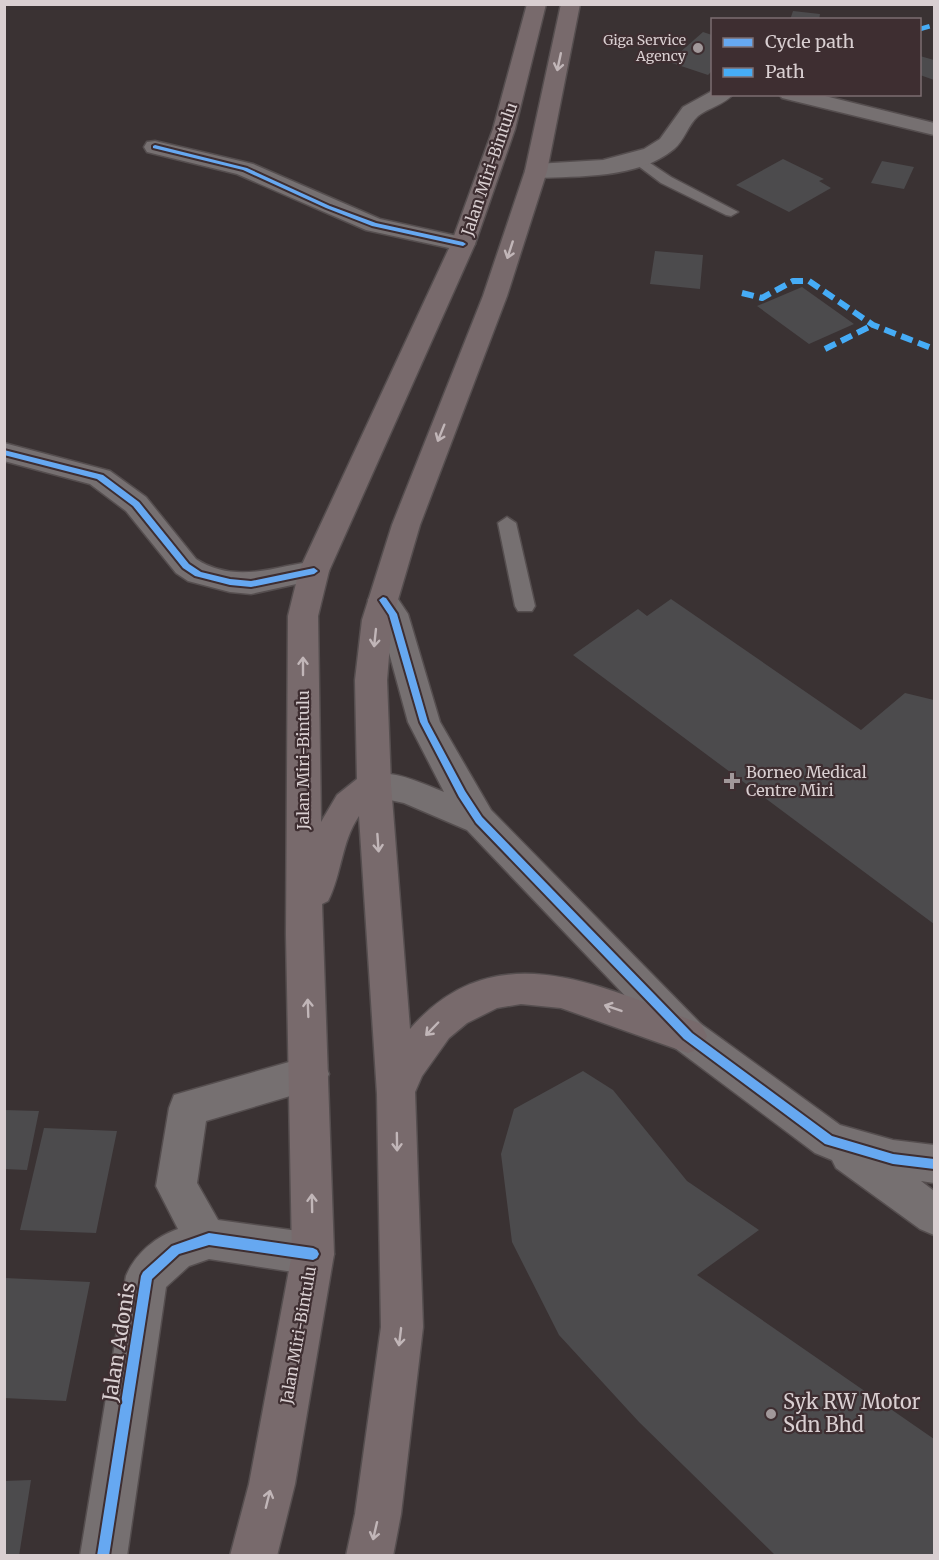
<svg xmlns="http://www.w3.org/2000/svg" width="939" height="1560" viewBox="0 0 939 1560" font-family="Merriweather,serif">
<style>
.building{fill:#4c4b4d}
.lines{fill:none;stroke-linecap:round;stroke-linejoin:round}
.service-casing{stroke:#554e4f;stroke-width:3}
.minor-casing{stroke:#554e4f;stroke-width:3}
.tertiary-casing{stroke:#554e4f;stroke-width:3}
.trunk-casing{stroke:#554e4f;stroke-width:3}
.service{fill:#767071;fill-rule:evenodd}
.minor{fill:#767071;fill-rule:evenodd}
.tertiary{fill:#767071;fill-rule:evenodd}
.trunk{fill:#786a6c;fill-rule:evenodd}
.quiet-far1{stroke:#46acf6;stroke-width:4.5;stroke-dasharray:10 4.5;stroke-linecap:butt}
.quiet{stroke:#46acf6;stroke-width:6;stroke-dasharray:12 6;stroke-linecap:butt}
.cycleway-casing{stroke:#3e2e31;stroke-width:4}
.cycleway{fill:#66a8f1;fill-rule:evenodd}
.oneway{stroke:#c1b6b8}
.poi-dot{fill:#a1989a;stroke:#3e2e31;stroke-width:2}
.labels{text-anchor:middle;stroke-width:4.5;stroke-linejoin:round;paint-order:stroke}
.far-poi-label{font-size:14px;fill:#d9cfd1;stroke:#3e2e31;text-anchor:end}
.street-label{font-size:16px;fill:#d9cfd1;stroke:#3e2e31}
.poi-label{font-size:16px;fill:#d9cfd1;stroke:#3e2e31;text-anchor:start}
.near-street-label{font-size:20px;fill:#d9cfd1;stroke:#3e2e31}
.near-poi-label{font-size:20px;fill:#d9cfd1;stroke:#3e2e31;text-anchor:start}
</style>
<rect width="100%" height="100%" fill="#3a3233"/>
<path class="building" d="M793 11 820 14 819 20H790Z
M703 32 712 35V71L708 75 669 62Z
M920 56 934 60V80L920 75Z
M783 159 824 179 819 181 831 188 789 212 736 185Z
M882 161 914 167 904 189 871 183Z
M655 251 703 255 700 289 650 284Z
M802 287 854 324 809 344 757 306Z
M671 599 861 730 905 693 934 700V924L573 655 638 609 647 616Z
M583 1071 613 1090 687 1181 759 1230 697 1275 934 1439V1556H776L639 1422 559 1335 512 1242 501 1154 514 1109Z
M4 1110 39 1111 27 1170 4 1169Z
M44 1128 117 1131 96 1233 20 1230Z
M5 1278 90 1282 66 1401 4 1398Z
M31 1480 19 1556H4V1481Z"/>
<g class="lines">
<defs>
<path id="service" d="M638 155 671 177 738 212 731 216 726 215 661 183 633 162V156Z
M507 517 516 523 535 606 532 611H518L515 606 498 523Z"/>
<path id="minor" d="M712 91V94H733C726 104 708 108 698 116 688 125 684 141 674 149 638 179 579 176 536 178L528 176 525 171 528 166 536 164 603 160 644 149 660 139 683 107Z
M779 94H817L934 123V135L782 98Z
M155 141 253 164 380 219 471 239 475 244 471 249 463 251 366 230 237 174 147 152 144 147 147 142Z
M4 443 110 471 146 497 196 559C225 578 256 573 287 566 301 564 311 560 324 564L329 571 324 578 251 594 230 592 188 581 176 573 126 511 90 484 4 461Z
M310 1056 324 1062 329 1074 324 1086 206 1121 197 1183 218 1220 313 1233 328 1239 334 1254 328 1269 313 1275 209 1259 189 1266 166 1287 127 1556H80L126 1276C135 1254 155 1237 178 1229L156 1186 169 1108 174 1095Z"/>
<path id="tertiary" d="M383 589 394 593 408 614 440 722 491 810 701 1024 840 1125 893 1140 934 1145V1183L921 1181 934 1191V1235L920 1229 836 1168 832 1160 815 1153 675 1048 467 830 404 803 362 794 357 785 362 776C389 767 419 782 444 792L408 722 379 616 368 600 372 593Z"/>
<path id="trunk" d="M527 4H546L515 129 475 244 329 571 318 616 321 822 337 795 357 779 355 680 362 620 392 525 483 296 525 171 561 4H580L547 171 507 296 420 525 392 620 387 680 391 785 410 1029C496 930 601 987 701 1024L707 1036 701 1048 688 1053 561 1008 521 1004 497 1008 467 1023 449 1038 422 1076 415 1092 423 1327 401 1514 393 1556H346L355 1514 381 1327 377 1094 359 816C341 842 342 874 328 901L322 904 334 1254 295 1484 277 1556H230L249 1484 292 1254 286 934 288 616 299 571 451 244 493 129Z"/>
</defs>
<use href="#service" class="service-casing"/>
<use href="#minor" class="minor-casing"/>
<use href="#tertiary" class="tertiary-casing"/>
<use href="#trunk" class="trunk-casing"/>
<use href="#service" class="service"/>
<use href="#minor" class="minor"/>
<use href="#tertiary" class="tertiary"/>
<use href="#trunk" class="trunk"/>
<path class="quiet-far1" d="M920 29 934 25"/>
<path class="quiet" d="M742 293 762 298 793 281H809L873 325 934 349
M825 349 873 325"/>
<defs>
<path id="cycleway" d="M155 145 247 168 330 206 376 223 463 242 466 244 463 246 372 226 326 208 243 170 153 148V146Z
M4 450 103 475 139 502 189 564 201 572 230 579 251 581 314 568 318 571 314 574 251 587 230 585 195 576 183 568 133 506 97 479 4 455Z
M383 597 386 598 397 614 428 722 465 791 482 817 692 1033 832 1136 893 1154 934 1159V1169L893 1164 825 1144 684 1039 476 823 459 797 420 722 389 615 379 600Z
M209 1233 313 1248 317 1250 319 1254 317 1258 313 1260 209 1245 179 1254 152 1279 109 1556H97L141 1276 143 1272 172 1246Z"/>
</defs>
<use href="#cycleway" class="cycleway-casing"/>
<use href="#cycleway" class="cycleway"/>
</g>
<defs><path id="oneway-shaft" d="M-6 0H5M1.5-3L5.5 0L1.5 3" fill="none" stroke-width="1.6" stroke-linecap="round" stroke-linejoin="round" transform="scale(1.5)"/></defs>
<g class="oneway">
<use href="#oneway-shaft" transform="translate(559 62) rotate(102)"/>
<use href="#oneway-shaft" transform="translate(510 250) rotate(108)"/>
<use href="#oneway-shaft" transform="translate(441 433) rotate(112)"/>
<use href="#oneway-shaft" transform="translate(375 638) rotate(96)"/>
<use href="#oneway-shaft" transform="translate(303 666) rotate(-90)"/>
<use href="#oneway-shaft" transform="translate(378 843) rotate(86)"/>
<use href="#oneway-shaft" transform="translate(308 1008) rotate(-92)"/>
<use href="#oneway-shaft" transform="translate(613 1008) rotate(-161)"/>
<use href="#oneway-shaft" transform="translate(432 1029) rotate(134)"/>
<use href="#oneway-shaft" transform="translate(397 1142) rotate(89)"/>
<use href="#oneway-shaft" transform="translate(312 1203) rotate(-91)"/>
<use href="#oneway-shaft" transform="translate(400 1337) rotate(97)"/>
<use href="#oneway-shaft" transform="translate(268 1499) rotate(-76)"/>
<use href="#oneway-shaft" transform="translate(375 1531) rotate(103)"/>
</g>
<g class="poi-dot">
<circle cx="698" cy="48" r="6"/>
<path d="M729 772h6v6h6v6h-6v6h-6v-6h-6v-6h6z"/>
<circle cx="771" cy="1414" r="6"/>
</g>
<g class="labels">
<g class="far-poi-label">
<text x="686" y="45">Giga Service<tspan x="686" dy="16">Agency</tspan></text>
</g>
<g class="street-label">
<text transform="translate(489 169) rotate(-71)" y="6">Jalan Miri-Bintulu</text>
<text transform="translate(303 760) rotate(-90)" y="6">Jalan Miri-Bintulu</text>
<text transform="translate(298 1335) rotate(-80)" y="6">Jalan Miri-Bintulu</text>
</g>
<g class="poi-label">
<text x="746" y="778">Borneo Medical<tspan x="746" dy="18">Centre Miri</tspan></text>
</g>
<g class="near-street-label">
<text transform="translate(119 1342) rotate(-81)" y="7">Jalan Adonis</text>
</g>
<g class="near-poi-label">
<text x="783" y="1409">Syk RW Motor<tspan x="783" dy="23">Sdn Bhd</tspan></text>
</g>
</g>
<rect width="939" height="1560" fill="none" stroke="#d9cfd1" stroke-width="12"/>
<rect x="711" y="18" width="210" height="78" fill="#3e2e31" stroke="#7c6e71" stroke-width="1.5"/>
<rect x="723" y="38" width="30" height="9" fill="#66a8f1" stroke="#7c6e71" stroke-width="1.5"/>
<text x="765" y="48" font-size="18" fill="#d9cfd1">Cycle path</text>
<rect x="723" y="68" width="30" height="9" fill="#46acf6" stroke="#7c6e71" stroke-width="1.5"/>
<text x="765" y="78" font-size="18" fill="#d9cfd1">Path</text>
</svg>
